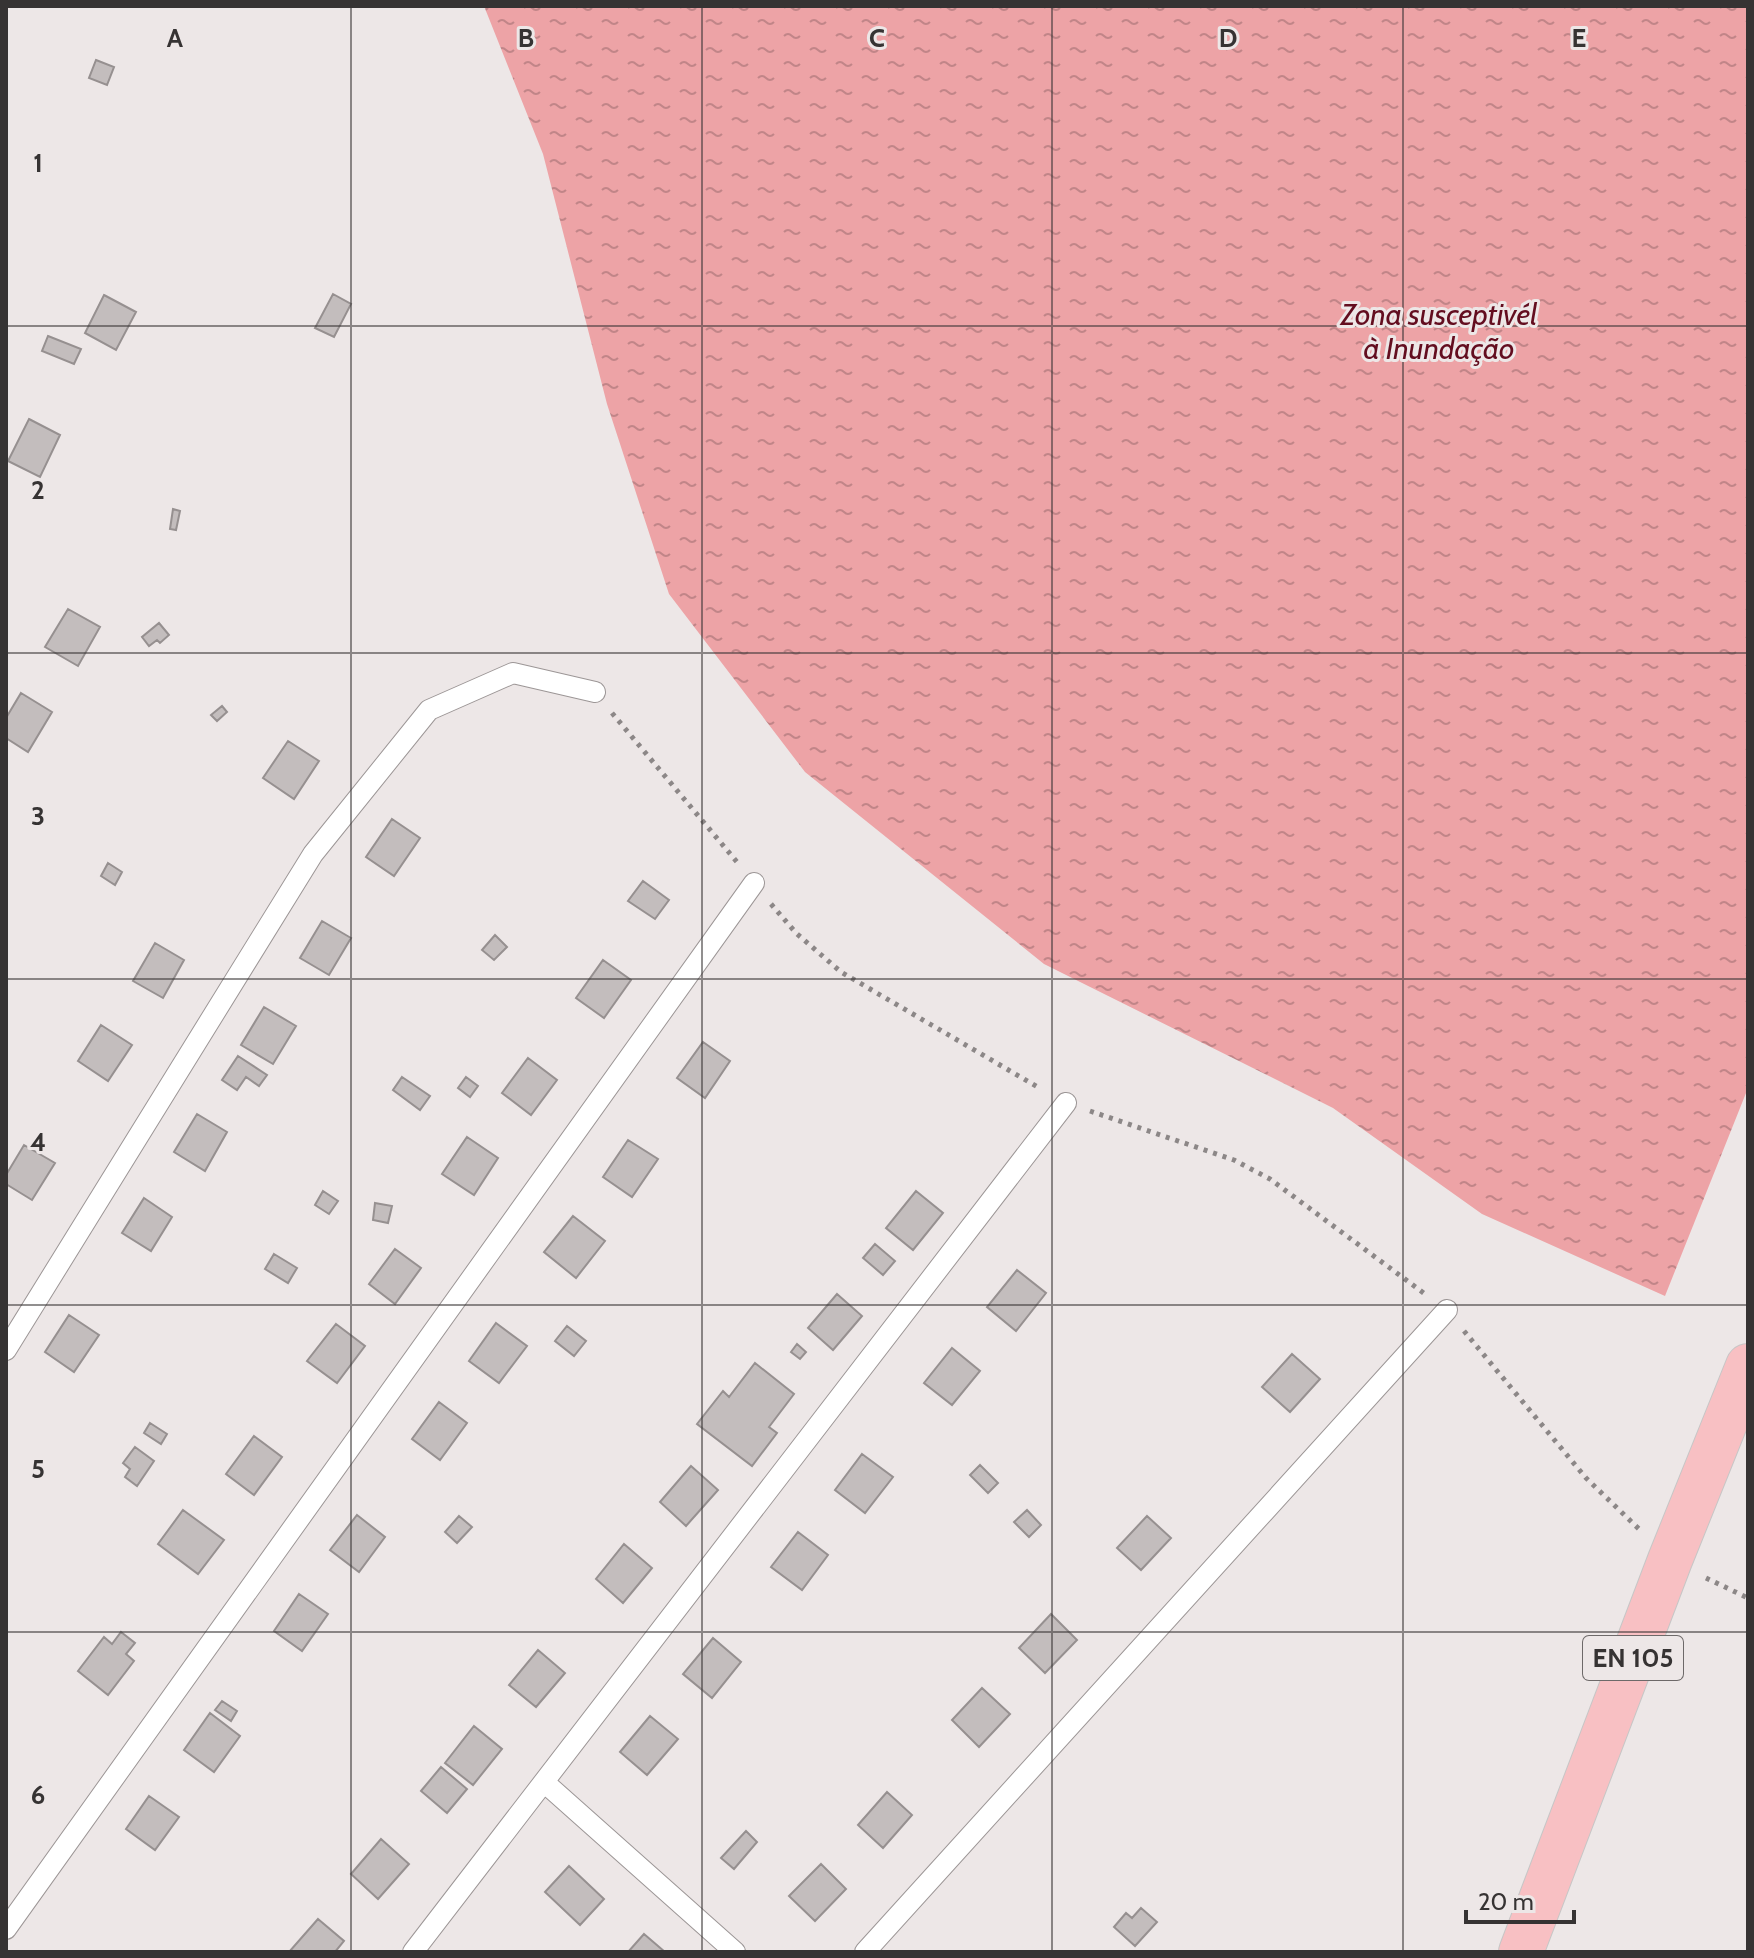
<svg xmlns="http://www.w3.org/2000/svg" width="1754" height="1958" viewBox="0 0 1754 1958" font-family="Cabin,sans-serif">
<style>
.water{fill:url(#water-ripples)}
.building{fill:#c3bdbd;stroke:#969090;stroke-width:2}
.lines{fill:none;stroke-linecap:round;stroke-linejoin:round}
.service-casing{stroke:#9c9696;stroke-width:22}
.primary-casing{stroke:#c7c6c6;stroke-width:46}
.path{stroke:#8c8787;stroke-width:5;stroke-dasharray:4 6;stroke-linecap:butt}
.service{stroke:#fff;stroke-width:20}
.primary{stroke:#f8c0c3;stroke-width:44}
.grid{fill:none;stroke:#363333;stroke-width:2;stroke-opacity:0.55}
.labels{text-anchor:middle;stroke-width:6;stroke-linejoin:round;paint-order:stroke}
.shield{fill:#ede7e7;stroke:#6d6969;stroke-width:2}
.shield-label{font-size:26px;font-weight:bold;fill:#363333}
.water-label{font-size:30px;font-style:italic;fill:#630d1f;stroke:#ede7e7}
.grid-label{font-size:26px;text-anchor:middle;font-weight:bold;fill:#363333;stroke:#ede7e7;stroke-width:6;stroke-linejoin:round;paint-order:stroke}
</style>
<defs>
<pattern id="water-ripples" width="26" height="14" patternUnits="userSpaceOnUse" patternTransform="scale(2)"><rect width="26" height="14" fill="#eda3a6"/><path d="M2 4q2-2 4 0t4 0M15 11q2-2 4 0t4 0" fill="none" stroke="#c18588"/></pattern>
</defs>
<rect width="100%" height="100%" fill="#ede7e7"/>
<path class="water" d="M484 6H1748V1088L1665 1296 1482 1214 1333 1108 1044 964 805 772 669 594 607 404 543 154Z"/>
<path class="building" d="M96 60 114 67 107 85 89 78Z
M333 294 351 304 334 337 315 328Z
M104 295 136 312 116 350 85 333Z
M48 336 81 349 74 364 42 351Z
M29 419 60 435 40 477 8 461Z
M173 509 180 511 176 530 170 529Z
M68 609 100 627 78 666 45 647Z
M159 623 169 635 160 643 157 640 149 646 142 637Z
M21 693 52 712 28 752 6 738V718Z
M222 706 227 712 217 721 211 715Z
M288 741 319 761 294 799 263 778Z
M392 819 420 838 394 876 366 857Z
M108 863 122 872 115 885 101 876Z
M643 881 669 900 655 919 628 901Z
M322 921 351 938 329 975 300 958Z
M495 935 507 947 494 960 482 950Z
M155 943 184 960 163 998 133 981Z
M603 960 631 980 604 1018 576 998Z
M264 1007 296 1026 273 1064 241 1045Z
M101 1025 132 1045 108 1081 78 1061Z
M703 1042 730 1061 705 1098 677 1078Z
M238 1056 267 1075 259 1086 246 1077 237 1090 222 1080Z
M528 1058 557 1080 531 1115 502 1093Z
M402 1077 430 1096 420 1110 393 1090Z
M466 1077 478 1086 470 1097 458 1088Z
M197 1114 227 1132 205 1171 174 1152Z
M467 1137 498 1158 474 1195 442 1174Z
M628 1140 658 1159 632 1197 603 1177Z
M24 1145 55 1163 32 1200 6 1184V1175Z
M323 1191 338 1201 329 1214 315 1205Z
M916 1191 943 1213 913 1250 886 1228Z
M144 1198 172 1217 151 1251 122 1233Z
M375 1203 392 1206 388 1223 373 1220Z
M573 1216 605 1241 576 1278 544 1252Z
M875 1244 895 1261 883 1275 863 1258Z
M395 1249 421 1268 395 1304 369 1284Z
M274 1254 297 1268 288 1283 265 1269Z
M1017 1270 1046 1293 1016 1331 987 1307Z
M837 1294 862 1316 833 1350 808 1328Z
M69 1315 99 1335 74 1372 45 1352Z
M496 1323 527 1346 499 1383 469 1361Z
M336 1324 365 1346 337 1383 307 1361Z
M567 1326 586 1341 574 1356 555 1341Z
M797 1344 806 1352 800 1359 791 1352Z
M952 1348 980 1371 952 1405 924 1383Z
M1292 1354 1320 1379 1290 1412 1262 1387Z
M755 1363 794 1394 769 1427 777 1433 752 1466 697 1424 723 1391 729 1397Z
M439 1402 467 1423 440 1460 412 1439Z
M150 1423 167 1434 161 1444 144 1433Z
M254 1436 282 1457 254 1495 226 1474Z
M135 1447 154 1461 137 1486 125 1477 130 1469 123 1463Z
M862 1454 893 1477 865 1513 835 1490Z
M980 1465 998 1483 988 1493 970 1475Z
M691 1466 718 1490 686 1526 660 1502Z
M183 1510 224 1540 198 1574 158 1544Z
M1027 1510 1041 1525 1029 1537 1014 1522Z
M357 1515 385 1537 359 1572 330 1550Z
M459 1516 472 1527 457 1543 445 1532Z
M1147 1516 1171 1538 1141 1570 1117 1548Z
M798 1532 828 1555 802 1590 771 1567Z
M624 1544 652 1568 623 1603 596 1579Z
M299 1594 328 1614 302 1651 274 1631Z
M1051 1614 1077 1640 1045 1673 1019 1648Z
M121 1632 135 1643 126 1654 134 1661 108 1695 78 1671 104 1637 112 1644Z
M713 1638 741 1662 712 1698 683 1674Z
M538 1650 565 1673 536 1707 509 1685Z
M982 1688 1010 1714 979 1747 952 1720Z
M222 1701 237 1711 231 1721 215 1710Z
M210 1713 240 1736 214 1772 184 1750Z
M650 1716 678 1739 647 1775 620 1752Z
M474 1726 502 1749 473 1785 445 1763Z
M441 1767 467 1789 447 1813 421 1791Z
M887 1792 912 1815 883 1848 858 1825Z
M149 1796 179 1817 155 1850 126 1829Z
M746 1831 757 1842 734 1869 721 1858Z
M381 1839 409 1864 378 1899 351 1874Z
M821 1864 846 1889 815 1921 789 1896Z
M569 1866 604 1899 580 1925 545 1892Z
M1141 1908 1157 1922 1135 1946 1114 1927 1126 1913 1132 1918Z
M318 1919 344 1941 335 1952H289Z
M644 1934 665 1952H628Z"/>
<g class="lines">
<defs>
<path id="service" d="M6 1350 313 854 429 710 513 673 595 692
M544 1782 735 1952
M6 1929 754 883
M413 1952 1066 1103
M865 1952 1447 1310"/>
<path id="primary" d="M1521 1952 1670 1560 1748 1366"/>
</defs>
<use href="#service" class="service-casing"/>
<use href="#primary" class="primary-casing"/>
<path class="path" d="M612 713 737 862
M771 904 796 933 841 972 1041 1089
M1090 1111 1234 1160 1270 1179 1425 1294
M1464 1331 1586 1478 1640 1530
M1706 1578 1748 1598"/>
<use href="#service" class="service"/>
<use href="#primary" class="primary"/>
</g>
<path class="grid" d="M351 6V1952M702 6V1952M1052 6V1952M1403 6V1952M6 326H1748M6 653H1748M6 979H1748M6 1305H1748M6 1632H1748"/>
<g class="labels">
<rect class="shield" x="1583" y="1636" width="100" height="44" rx="6"/>
<g class="shield-label">
<text x="1633" y="1667">EN 105</text>
</g>
<g class="water-label">
<text x="1439" y="325">Zona susceptivél<tspan x="1439" dy="34">à Inundação</tspan></text>
</g>
</g>
<g class="grid-label">
<text x="175" y="47">A</text>
<text x="526" y="47">B</text>
<text x="877" y="47">C</text>
<text x="1228" y="47">D</text>
<text x="1579" y="47">E</text>
<text x="38" y="172">1</text>
<text x="38" y="499">2</text>
<text x="38" y="825">3</text>
<text x="38" y="1151">4</text>
<text x="38" y="1478">5</text>
<text x="38" y="1804">6</text>
</g>
<rect width="1754" height="1958" fill="none" stroke="#363333" stroke-width="16"/>
<path d="M1466 1910v12h108v-12" fill="none" stroke="#363333" stroke-width="4"/>
<text x="1478" y="1910" font-size="24" fill="#363333" stroke="#ede7e7" stroke-width="6" paint-order="stroke">20 m</text>
</svg>
